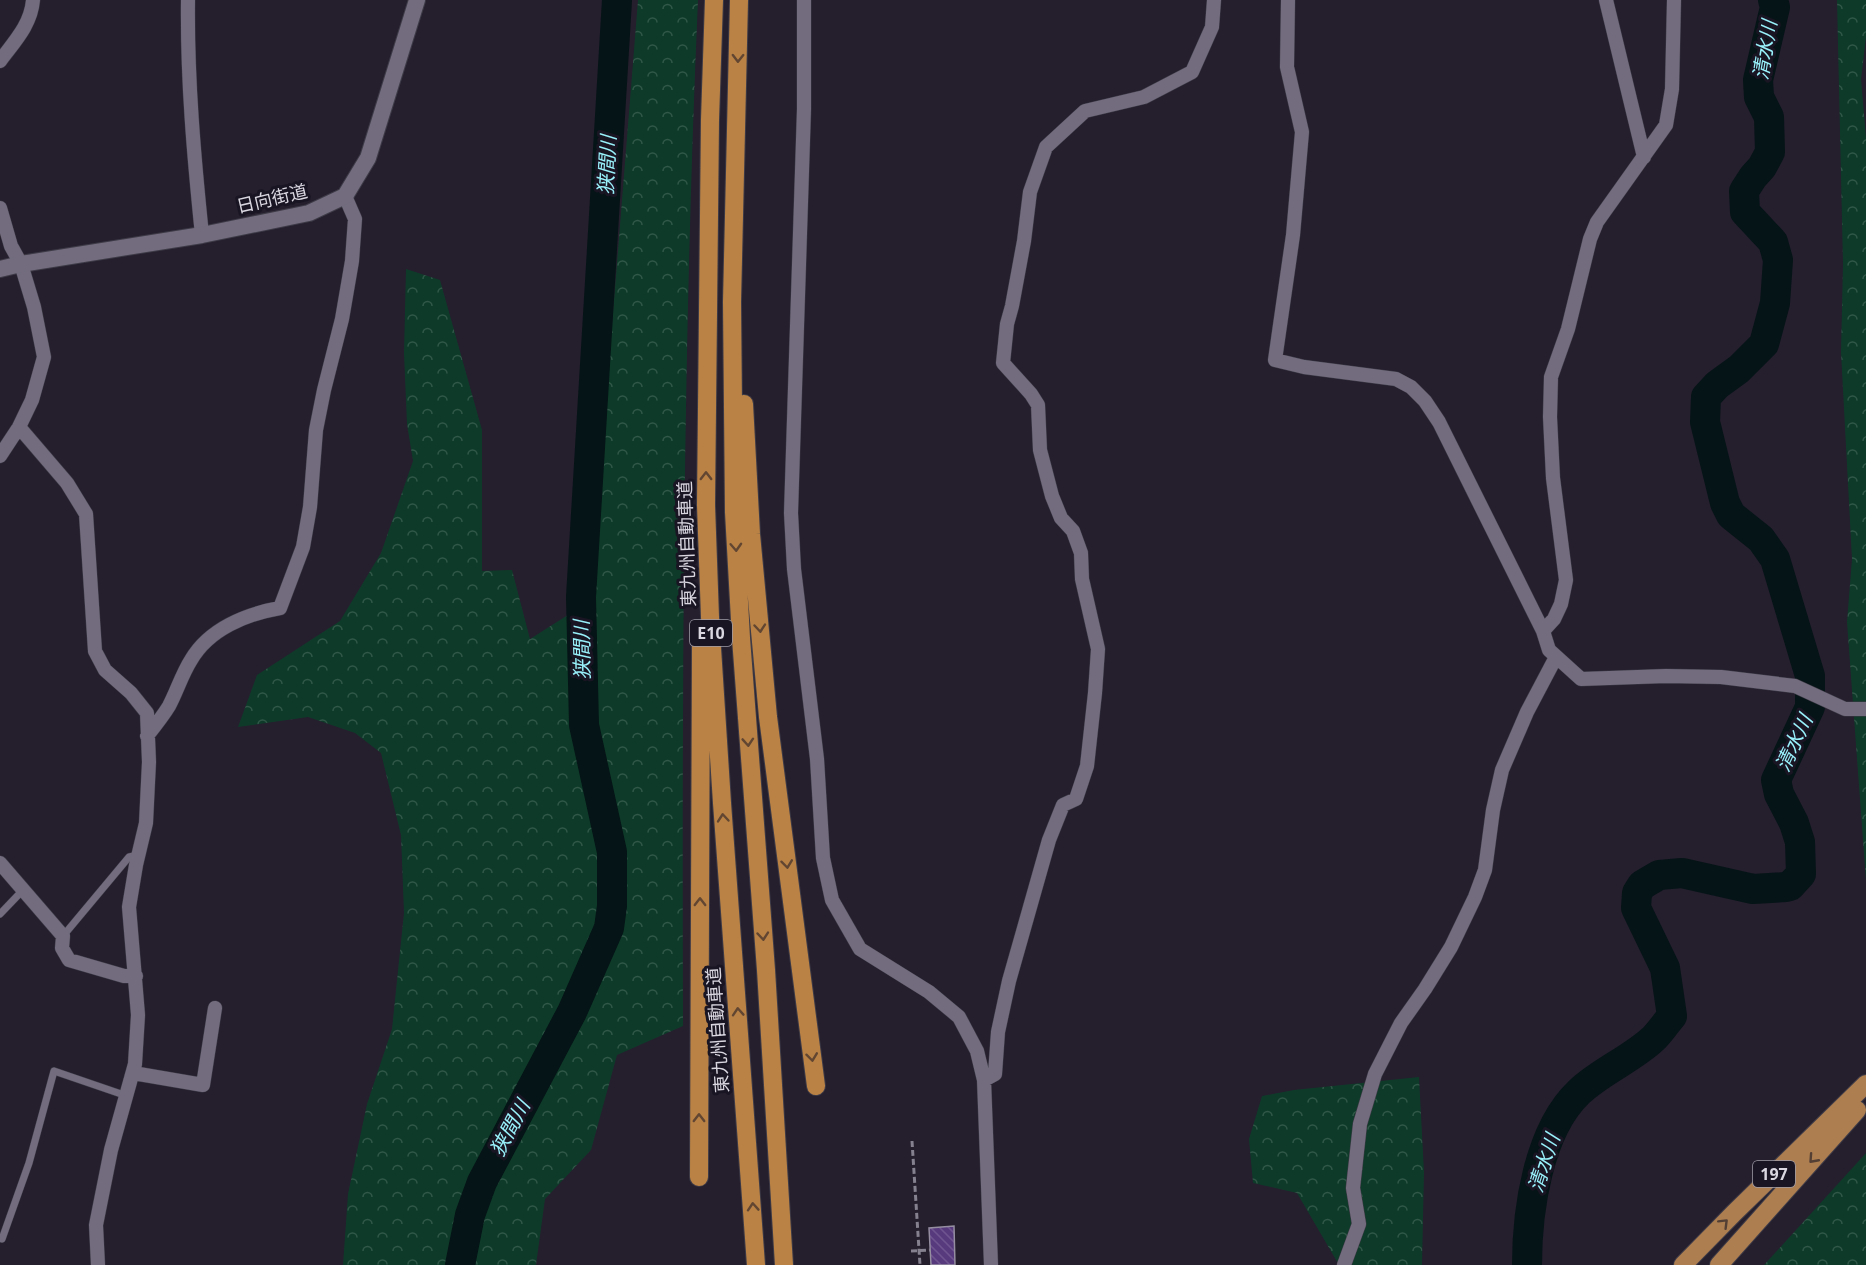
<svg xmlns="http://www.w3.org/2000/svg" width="1866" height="1265" viewBox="0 0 1866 1265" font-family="'Open Sans','Noto Sans JP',sans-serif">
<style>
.forest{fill:url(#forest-crowns)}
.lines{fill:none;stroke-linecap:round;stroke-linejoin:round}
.river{stroke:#051416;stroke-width:30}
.building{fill:url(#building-back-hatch);stroke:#958ea1;stroke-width:1.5}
.service-casing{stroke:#3e3a46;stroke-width:8}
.minor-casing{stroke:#3e3a46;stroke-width:15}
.tertiary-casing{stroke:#3e3a46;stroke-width:18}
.trunk-casing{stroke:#3e3a46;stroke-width:20}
.motorway-casing{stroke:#3e3a46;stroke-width:20}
.path{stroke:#86818e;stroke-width:3;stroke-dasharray:6 3;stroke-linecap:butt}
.service{stroke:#726c7e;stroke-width:7}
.minor{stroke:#726c7e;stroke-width:14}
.tertiary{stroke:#726c7e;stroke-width:16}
.trunk{stroke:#ac7e50;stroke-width:18}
.motorway{stroke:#ba8345;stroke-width:18}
.oneway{stroke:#624632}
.oneway2{stroke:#543f35}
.labels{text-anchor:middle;stroke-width:6;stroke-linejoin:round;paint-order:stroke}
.shield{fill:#1a1523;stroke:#a09da8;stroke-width:1.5}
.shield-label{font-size:16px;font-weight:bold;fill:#dad7e1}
.street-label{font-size:18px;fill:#dad7e1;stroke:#1a1523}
.water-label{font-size:20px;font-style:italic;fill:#98f1fb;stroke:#1a1523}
</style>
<defs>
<pattern id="forest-crowns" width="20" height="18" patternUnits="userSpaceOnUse" patternTransform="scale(1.5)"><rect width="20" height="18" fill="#0e3b29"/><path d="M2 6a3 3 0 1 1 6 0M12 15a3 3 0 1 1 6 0" fill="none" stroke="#305748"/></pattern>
<pattern id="building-back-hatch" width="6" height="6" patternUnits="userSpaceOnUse" patternTransform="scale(1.5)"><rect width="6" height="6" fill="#57397e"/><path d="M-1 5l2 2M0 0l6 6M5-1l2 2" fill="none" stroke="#6f5590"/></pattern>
</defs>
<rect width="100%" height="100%" fill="#241e2d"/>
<path class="forest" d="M638 0H698C683 342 682 684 683 1026L617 1055 591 1150 545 1199 536 1265H343L348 1194 367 1104 392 1029 404 913 401 835 381 753 355 733 308 717 238 727 257 675 340 621 381 553 413 461 407 424 404 353 406 269 440 280 482 430V571L512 570 530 639 590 601Z
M1837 0H1866V37L1861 79 1866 138V881L1847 622 1852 559 1841 352 1843 264Z
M1419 1077 1424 1172 1422 1265H1339L1297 1193 1253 1183 1249 1139 1262 1096 1294 1090Z
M1866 1153V1265H1764Z"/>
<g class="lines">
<path class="river" d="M460 1265 470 1215 482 1182 572 1012 609 928 612 906V852L584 725 581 597 617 0
M1527 1265C1527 1211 1538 1131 1579 1092 1601 1071 1632 1059 1654 1038 1661 1031 1666 1023 1672 1016L1665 968 1636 908 1637 893 1642 885 1659 875 1682 873 1753 889 1786 887 1790 886 1801 874 1800 842 1794 823 1779 794 1776 780 1810 707V676L1775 559 1761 539 1731 515 1725 503 1705 422 1706 397 1717 385 1739 369 1764 344 1775 303 1778 260 1773 242 1745 212 1744 191 1753 177 1762 167 1770 152 1769 117 1759 97 1758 80 1775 7 1773 0"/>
</g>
<path class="building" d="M954 1226 955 1265H931L929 1228Z"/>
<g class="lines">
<defs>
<path id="service" d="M0 914 23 890
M63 936 129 857 138 855
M2 1239 29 1163 54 1071 127 1096"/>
<path id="minor" d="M188 0C187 78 194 157 202 235
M804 0V109L791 513 794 569 817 759 823 858 832 900 860 949 929 992 959 1017 977 1051 984 1080 991 1265
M1288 0 1287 67 1302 132 1293 235 1275 360 1304 367 1396 379 1411 387 1425 401 1439 422 1543 631 1549 650 1581 679 1666 676 1721 677 1795 686 1845 709H1866
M1606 0 1644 157
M0 61C14 42 31 25 33 0
M0 208 11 246 21 264 34 307 44 357 32 400 19 427 0 456
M19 427 67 483 86 514 95 651 105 670 131 693 147 713 149 762 146 823 136 865 129 907 138 1015 135 1064 111 1150 96 1225 98 1265
M1543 631 1554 619 1561 604 1566 580 1553 478 1550 417 1551 377 1568 329 1590 239 1597 222 1666 125 1672 89 1674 0
M147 736C155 726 163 716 169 706 177 691 182 674 191 660 209 629 246 614 280 608L303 547 310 507 316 430 324 390 342 319 352 261 355 219 345 196
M0 863 63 936 62 948 69 960 124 976H136
M133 1073 203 1085 215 1008
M984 1080 995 1074 998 1032 1009 981 1049 840 1063 805 1076 799 1087 766 1095 693 1098 649 1082 579 1081 553 1073 531 1061 518 1052 496 1040 450 1038 405 1031 394 1003 363 1007 324 1012 306 1024 241 1030 192 1046 147 1085 111 1144 97 1192 72 1212 27 1214 0
M1344 1265 1359 1224 1353 1188 1360 1124 1375 1074 1401 1023 1425 989 1451 947 1475 897 1485 870 1493 810 1502 770 1527 712 1556 657"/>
<path id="tertiary" d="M0 269 21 264 202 235 309 213 345 196 368 158 417 0"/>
<path id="trunk" d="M1683 1265 1734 1213 1866 1084
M1719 1265 1857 1110"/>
<path id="motorway" d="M714 0 710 120 706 505 710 617 722 803 756 1265
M739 0 732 302 734 512 741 638 766 970 784 1265
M744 404 751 534 768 717 816 1086
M699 1177 701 644"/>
</defs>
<use href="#service" class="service-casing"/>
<use href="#minor" class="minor-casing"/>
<use href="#tertiary" class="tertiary-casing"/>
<use href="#trunk" class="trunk-casing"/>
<use href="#motorway" class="motorway-casing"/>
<path class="path" d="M912 1141 920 1265
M911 1251 930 1250"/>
<use href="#service" class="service"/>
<use href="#minor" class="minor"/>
<use href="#tertiary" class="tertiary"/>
<use href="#trunk" class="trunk"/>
<use href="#motorway" class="motorway"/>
</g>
<defs><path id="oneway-chevron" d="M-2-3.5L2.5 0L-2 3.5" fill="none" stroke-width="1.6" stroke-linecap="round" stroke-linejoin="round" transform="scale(1.5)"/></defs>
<g class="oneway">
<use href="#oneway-chevron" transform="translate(738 58) rotate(91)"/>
<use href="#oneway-chevron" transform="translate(706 476) rotate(-90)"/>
<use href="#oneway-chevron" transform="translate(736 547) rotate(87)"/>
<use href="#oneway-chevron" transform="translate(760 628) rotate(85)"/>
<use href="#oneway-chevron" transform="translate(748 742) rotate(86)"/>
<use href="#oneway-chevron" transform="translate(723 818) rotate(-95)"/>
<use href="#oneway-chevron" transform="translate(787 864) rotate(83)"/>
<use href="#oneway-chevron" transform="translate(700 902) rotate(-90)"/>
<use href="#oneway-chevron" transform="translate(763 936) rotate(85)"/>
<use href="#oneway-chevron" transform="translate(738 1012) rotate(-94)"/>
<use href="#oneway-chevron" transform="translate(812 1057) rotate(83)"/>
<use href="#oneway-chevron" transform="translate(699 1118) rotate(-90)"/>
<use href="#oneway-chevron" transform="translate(753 1207) rotate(-94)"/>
</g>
<g class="oneway2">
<use href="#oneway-chevron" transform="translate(1813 1159) rotate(132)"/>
<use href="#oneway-chevron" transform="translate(1724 1223) rotate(-45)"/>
</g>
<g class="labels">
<g class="shield">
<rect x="690" y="620" width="42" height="26" rx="4.5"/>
<rect x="1753" y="1161" width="42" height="26" rx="4.5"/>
</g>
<g class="shield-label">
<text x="711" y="639">E10</text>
<text x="1774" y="1180">197</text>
</g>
<g class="street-label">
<text transform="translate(272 199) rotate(-13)" y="6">日向街道</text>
<text transform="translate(687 544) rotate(-92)" y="6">東九州自動車道</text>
<text transform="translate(718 1030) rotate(-94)" y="6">東九州自動車道</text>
</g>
<g class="water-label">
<text transform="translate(1765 50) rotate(-81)" y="7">清水川</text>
<text transform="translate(607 165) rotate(-87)" y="7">狭間川</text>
<text transform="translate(582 650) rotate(-91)" y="7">狭間川</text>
<text transform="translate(1794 743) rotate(-65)" y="7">清水川</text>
<text transform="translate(510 1128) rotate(-62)" y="7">狭間川</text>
<text transform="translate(1544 1163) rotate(-72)" y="7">清水川</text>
</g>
</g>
</svg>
